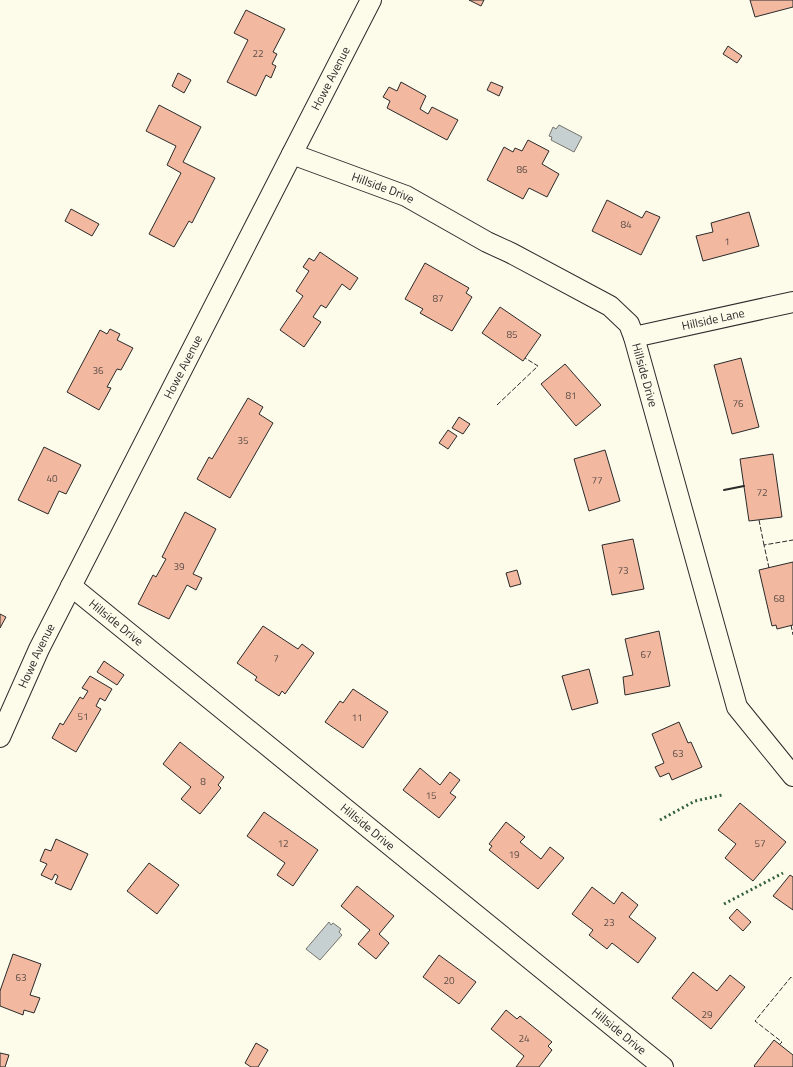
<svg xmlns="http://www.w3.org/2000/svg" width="793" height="1067" viewBox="0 0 793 1067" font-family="'Titillium Web',sans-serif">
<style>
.water{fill:#c7d0d0;stroke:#74746e}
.building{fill:#f2b8a0;stroke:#2b2b2b}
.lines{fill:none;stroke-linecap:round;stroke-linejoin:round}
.minor-casing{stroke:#2b2b2b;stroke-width:22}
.minor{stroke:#fdfbea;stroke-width:20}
.hedge{stroke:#34623c;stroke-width:3;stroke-dasharray:2 3;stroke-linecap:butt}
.fence{stroke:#2b2b2b;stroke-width:1;stroke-dasharray:5 2;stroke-linecap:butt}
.wall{stroke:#2b2b2b;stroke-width:2}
.labels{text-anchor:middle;stroke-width:3;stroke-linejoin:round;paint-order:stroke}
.number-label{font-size:10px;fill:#5d4e48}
.street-label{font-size:12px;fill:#2b2b2b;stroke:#fdfbea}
</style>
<rect width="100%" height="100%" fill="#fdfbea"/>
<path class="water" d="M559 125 582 137 574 152 551 140 552 137 549 136 553 127 556 129Z
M329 922 331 925 333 923 341 929 339 932 342 935 320 960 306 949Z"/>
<path class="building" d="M469 0H484L481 6Z
M750 0H793V7L755 17Z
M246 10 285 29 273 52 277 54 272 64 276 66 271 78 266 75 256 96 227 82 248 40 234 33Z
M728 46 742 56 737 63 723 54Z
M178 73 191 80 184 93 172 86Z
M401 82 426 96 420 109 428 114 432 107 458 120 447 140 387 108 390 101 383 97 389 87 397 91Z
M491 82 503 87 499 96 487 90Z
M159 105 201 127 183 162 215 178 192 223 189 221 174 247 149 234 181 173 167 165 176 146 146 131Z
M528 140 549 151 542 164 559 174 547 197 529 188 523 199 487 180 504 147 513 152 515 148 522 151Z
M607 200 642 218 646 211 660 217 641 255 592 231Z
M71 209 99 224 92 236 65 221Z
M749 212 759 246 703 261 696 236 713 232 711 223Z
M320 252 358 278 350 290 342 284 326 308 321 305 313 317 321 322 304 347 280 330 303 296 296 291 309 271 303 267 309 258 314 261Z
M425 263 469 288 466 293 472 297 452 331 420 313 423 309 405 299Z
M500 307 541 335 523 361 482 333Z
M110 329 120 334 117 340 133 348 121 370 117 369 107 387 111 388 99 410 67 392 100 330 107 334Z
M741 358 759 427 732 434 714 365Z
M565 364 601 405 576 426 541 384Z
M248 398 263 407 259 414 273 423 230 498 197 479 209 457 212 459Z
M459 417 470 424 463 434 452 428Z
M448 430 457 436 448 449 439 443Z
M44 447 81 465 66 494 59 491 48 514 18 500Z
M605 450 620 501 589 511 574 459Z
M773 454 782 517 749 521 740 459Z
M185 512 216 529 193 574 202 578 196 590 187 585 169 619 138 604 153 575 156 577 166 559 162 557Z
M633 539 644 589 612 595 602 545Z
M793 562V625L777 629 776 625 772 626 759 570Z
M517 570 521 584 510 587 506 573Z
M0 614 6 617 0 628Z
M263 626 298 649 302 644 314 653 285 694 282 691 279 696 255 680 257 677 237 663Z
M659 631 670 686 625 695 623 677 633 675 625 639Z
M104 661 124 675 117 685 97 672Z
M589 669 598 703 572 710 562 676Z
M90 676 112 689 105 701 100 698 96 706 101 709 76 752 52 738 60 723 63 725 80 697 83 699 88 691 82 688Z
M353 689 388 712 363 748 325 722 340 701 343 703Z
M679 722 688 743 691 742 702 767 672 780 669 773 660 777 655 767 664 763 652 734Z
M180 742 224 777 218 785 221 788 200 814 181 799 191 787 163 764Z
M420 768 440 785 450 772 460 780 450 793 456 797 439 818 403 790Z
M740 803 786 842 753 881 725 858 736 844 718 830Z
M264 812 318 850 293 886 277 875 285 863 247 836Z
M506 822 525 837 520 842 541 859 550 847 564 858 538 889 489 850 492 846 489 844Z
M56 839 88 854 71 890 55 883 58 876 55 874 52 880 41 875 47 864 40 861 45 849 51 851Z
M149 863 179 885 157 914 127 891Z
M790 875 793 877V910L773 896Z
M357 886 394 916 379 934 389 943 376 959 358 944 370 930 341 906Z
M592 887 614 904 622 892 638 905 629 917 656 938 638 963 612 943 607 949 589 935 593 930 572 914Z
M737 909 751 922 743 931 729 918Z
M13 954 41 964 30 995 40 998 34 1013 24 1010 23 1015 0 1006V991Z
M439 955 476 982 459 1004 423 977Z
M693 972 717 991 730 975 745 987 711 1029 672 998Z
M506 1010 517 1019 520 1016 552 1042 548 1046 552 1050 539 1067H516L524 1056 491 1029Z
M774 1040 793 1055V1067H755L754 1066Z
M256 1043 268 1050 258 1067H251L245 1063Z
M0 1053 9 1055 5 1067H0Z"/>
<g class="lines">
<defs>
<g id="minor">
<path id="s1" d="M292 154 406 196 487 242 511 253 610 306 629 324 634 337 737 707 793 776"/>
<path id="s2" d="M634 337 793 302"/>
<path id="s3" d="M71 586 663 1067"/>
<path id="s4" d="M0 737 39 649 292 154 371 0"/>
</g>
</defs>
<use href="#minor" class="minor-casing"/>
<use href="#minor" class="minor"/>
<path class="hedge" d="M660 820 695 801 722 795
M724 904 783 873"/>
<path class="fence" d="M497 405 538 366 525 358
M759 520 764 545
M769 568 764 545 793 540
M791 625 793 635
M779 1045 782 1042 755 1021 791 977 793 979"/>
<path class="wall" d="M724 490 744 486"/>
</g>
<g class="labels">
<g class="number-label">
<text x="258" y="57">22</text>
<text x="522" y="173">86</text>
<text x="626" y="228">84</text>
<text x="727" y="245">1</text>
<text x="438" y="302">87</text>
<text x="512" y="338">85</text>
<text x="98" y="374">36</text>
<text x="571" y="399">81</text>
<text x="738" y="407">76</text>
<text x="243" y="444">35</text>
<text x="52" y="482">40</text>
<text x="597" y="484">77</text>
<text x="762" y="496">72</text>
<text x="179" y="570">39</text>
<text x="623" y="574">73</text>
<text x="779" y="602">68</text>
<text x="646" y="658">67</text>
<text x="276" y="662">7</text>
<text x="83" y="720">51</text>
<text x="357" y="721">11</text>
<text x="678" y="757">63</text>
<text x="203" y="785">8</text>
<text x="431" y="799">15</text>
<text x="283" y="847">12</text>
<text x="760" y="847">57</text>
<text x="514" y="858">19</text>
<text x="609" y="926">23</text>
<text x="21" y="981">63</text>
<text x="449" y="984">20</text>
<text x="707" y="1018">29</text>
<text x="524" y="1042">24</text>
</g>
<g class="street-label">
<text dy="4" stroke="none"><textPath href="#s4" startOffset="737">Howe Avenue</textPath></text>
<text dy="4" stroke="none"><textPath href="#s1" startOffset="97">Hillside Drive</textPath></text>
<text dy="4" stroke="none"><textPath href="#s2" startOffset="81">Hillside Lane</textPath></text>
<text dy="4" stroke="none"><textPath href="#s4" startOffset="413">Howe Avenue</textPath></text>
<text dy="4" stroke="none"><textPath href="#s1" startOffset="433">Hillside Drive</textPath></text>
<text dy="4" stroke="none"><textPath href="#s3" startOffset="58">Hillside Drive</textPath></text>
<text dy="4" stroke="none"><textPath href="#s4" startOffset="89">Howe Avenue</textPath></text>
<text dy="4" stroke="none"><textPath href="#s3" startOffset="382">Hillside Drive</textPath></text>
<text dy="4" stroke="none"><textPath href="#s3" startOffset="706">Hillside Drive</textPath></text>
</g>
</g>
</svg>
